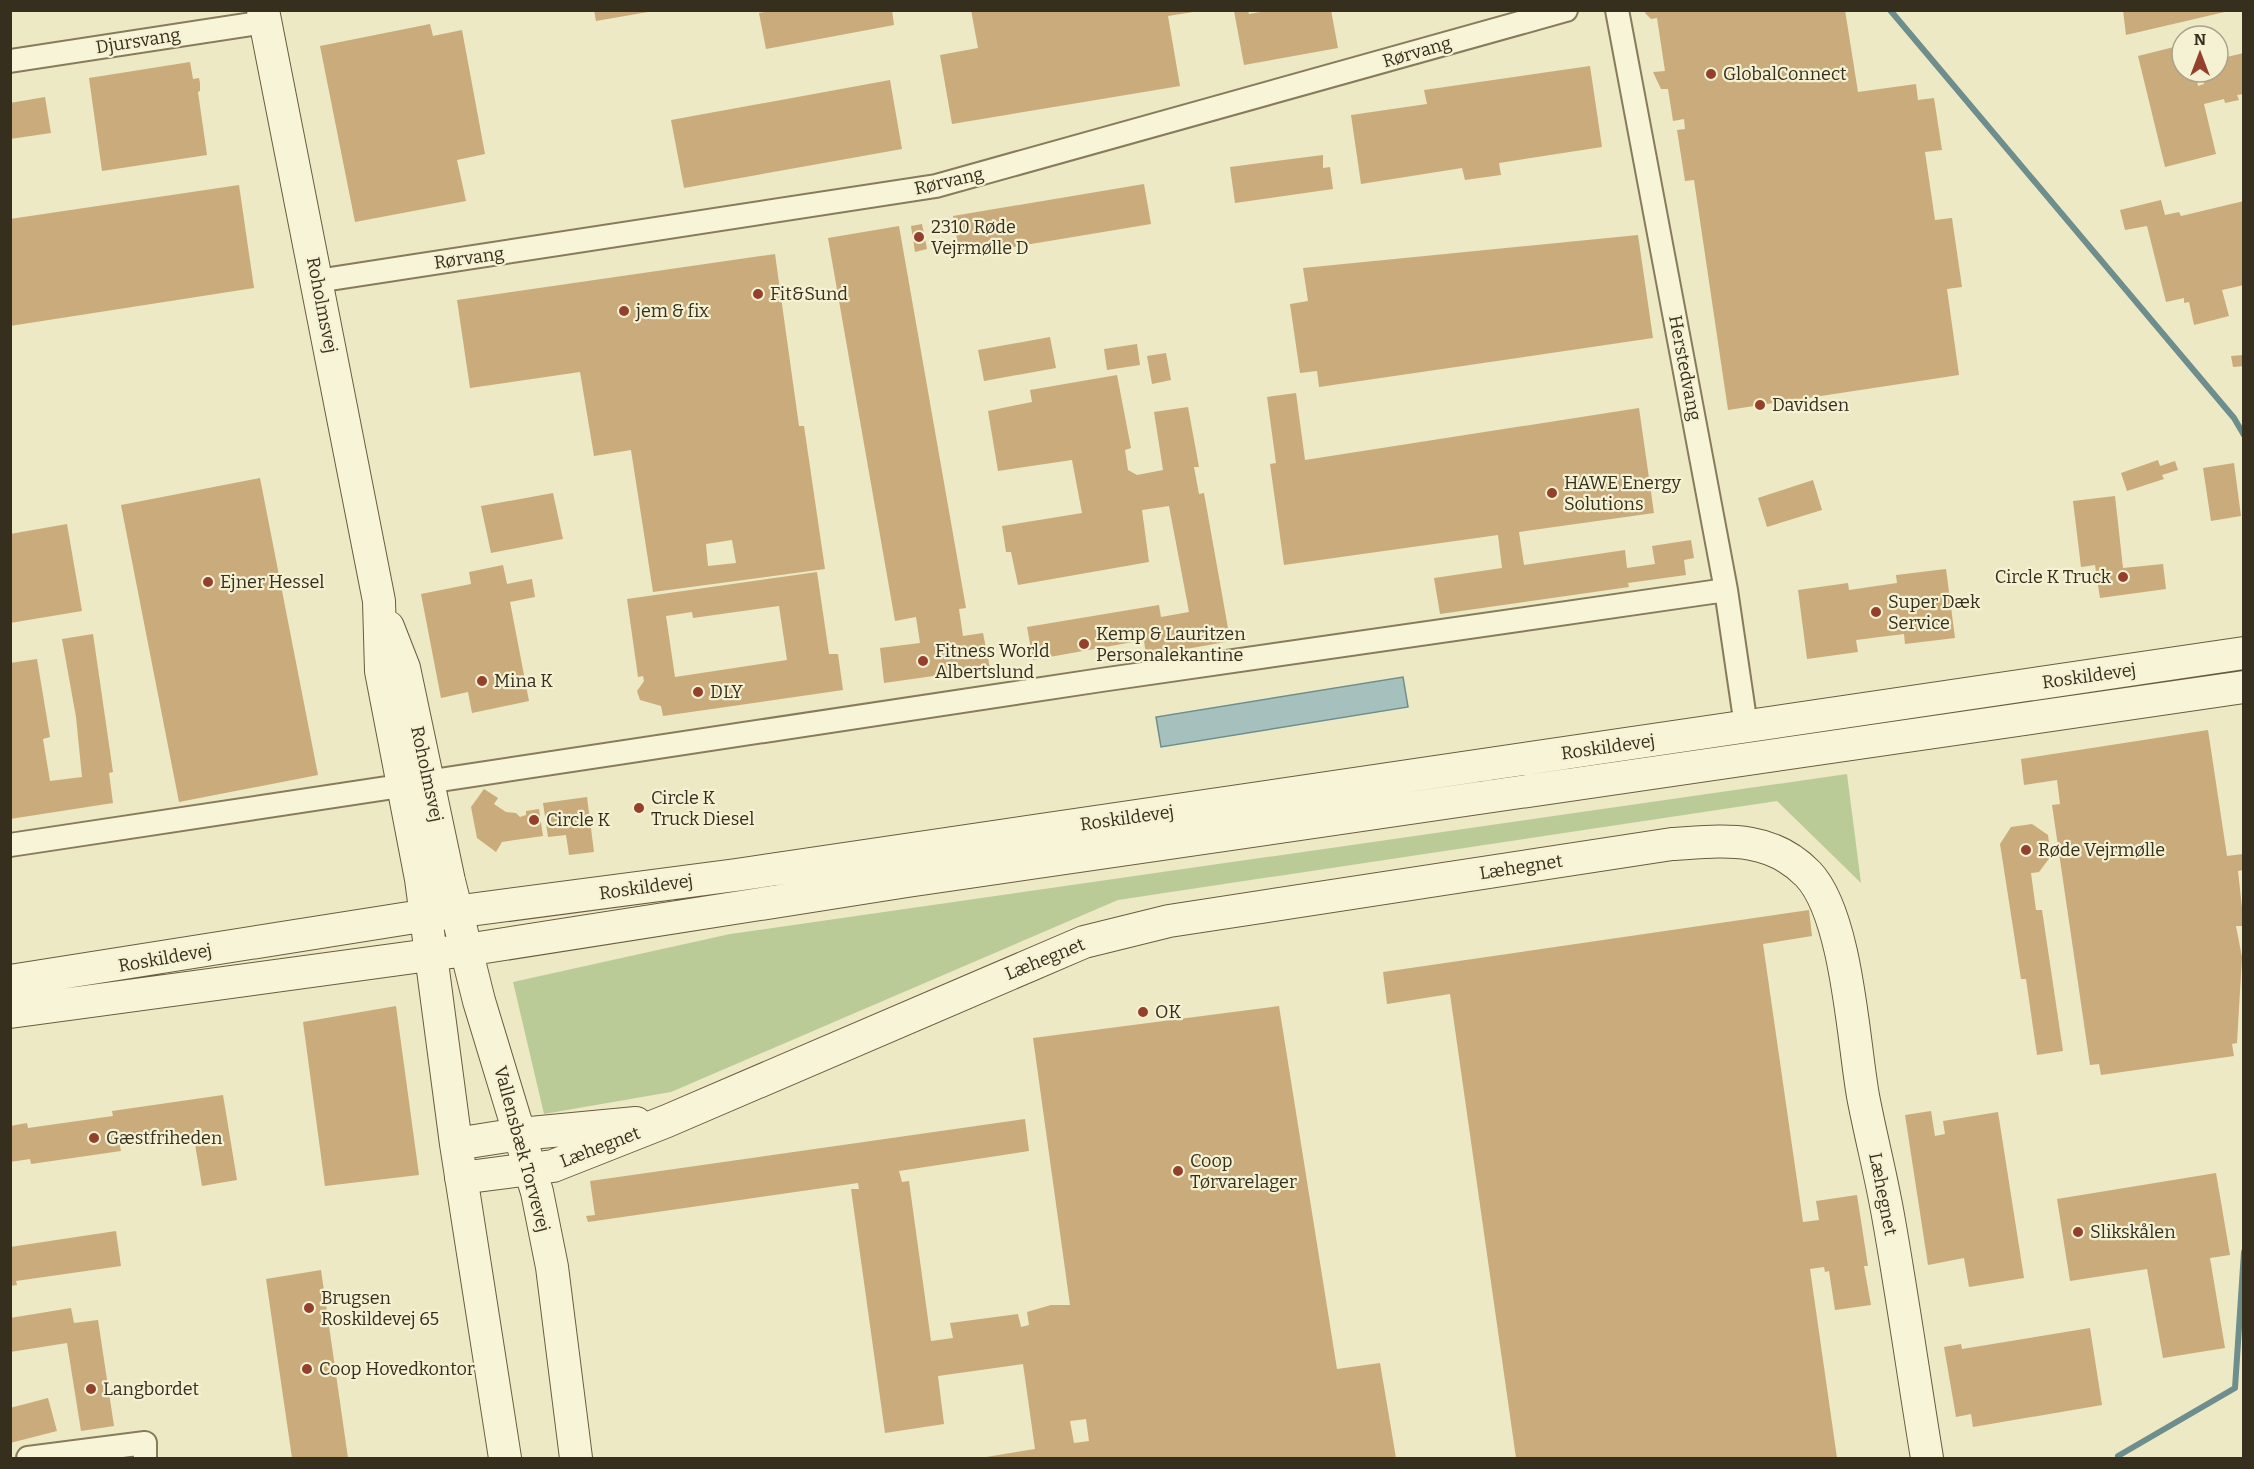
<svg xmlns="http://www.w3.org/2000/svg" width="2254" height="1469" viewBox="0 0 2254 1469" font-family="Bitter,serif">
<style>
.green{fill:#bbcb98}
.water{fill:#a6c0bd;stroke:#6d8e8c;stroke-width:1.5}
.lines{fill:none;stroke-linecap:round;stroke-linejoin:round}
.stream{stroke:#6d8e8c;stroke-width:6}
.building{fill:#caab7b;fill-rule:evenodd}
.street-casing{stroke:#877b5b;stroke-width:26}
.secondary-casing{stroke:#695c3e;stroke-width:34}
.street{stroke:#f8f4d7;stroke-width:22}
.secondary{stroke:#f8f4d7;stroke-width:32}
.poi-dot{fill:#94402c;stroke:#f5f1d3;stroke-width:2}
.labels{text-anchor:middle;stroke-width:4.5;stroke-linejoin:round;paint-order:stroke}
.street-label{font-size:18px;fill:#372f1e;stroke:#f5f1d3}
.poi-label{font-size:18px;fill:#372f1e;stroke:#f5f1d3;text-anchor:start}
</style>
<rect width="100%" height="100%" fill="#ede9c4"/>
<path class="green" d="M1847 774 1861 883 1777 801 1118 900 671 1092 544 1114 513 982 730 934Z"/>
<path class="water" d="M1403 677 1408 707 1161 747 1156 717Z"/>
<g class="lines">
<path class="stream" d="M1890 10 2234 418 2244 435
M2118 1456 2235 1388 2244 1252"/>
</g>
<path class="building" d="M594 10H647L648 12 596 21Z
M775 10H892L894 25 766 49 759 13Z
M971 10H1193V12L1168 16 1180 86 952 124 940 55 978 48Z
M1248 10 1249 14 1271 10H1331L1338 48 1244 65 1234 11Z
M1647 10H1845L1858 92 1916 84 1918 100 1934 98 1942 150 1925 152 1935 220 1952 218 1962 287 1947 289 1959 375 1728 410 1694 180 1685 181 1677 130 1685 129 1684 119 1673 121 1668 89H1661L1653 72 1665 71 1657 18 1651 19 1645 13Z
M2123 10H2229V11L2126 35Z
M430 24 433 36 462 30 485 154 457 160 466 201 355 222 320 46Z
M2182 45V72H2195L2198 86 2204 84 2201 72H2218V59L2244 53V94L2237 95 2239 100 2225 103 2224 99 2204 104 2216 154 2165 167 2138 56Z
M190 62 193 79 199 78 200 83V91L198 92 207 155 102 171 89 78Z
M1590 66 1602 147 1499 163 1501 175 1465 180 1462 168 1361 184 1351 115 1427 104 1424 90Z
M890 80 902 149 684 188 671 120Z
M45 97 51 133 10 139V103Z
M1323 155V168L1330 167 1333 189 1235 203 1230 167Z
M1144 184 1151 224 960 256 953 216Z
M239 185 254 288 10 326V219Z
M2161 200 2165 215 2179 212 2181 216 2244 201V285L2222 290 2229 316 2194 325 2189 302 2184 303V298L2166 302 2147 226 2125 230 2120 210Z
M922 224 927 249 915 252 911 226Z
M899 226 966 608 959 609 963 636 983 633 990 668 884 683 880 648 920 643 916 617 895 621 828 238Z
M1638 235 1653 338 1319 387 1317 371 1300 373 1290 304 1308 301 1303 268Z
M775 254 799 426H804L825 569 653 592 631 450 594 456 580 372 470 388 457 300ZM732 540 736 563 708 566 706 544Z
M1050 337 1056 368 984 381 978 350Z
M1137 344 1140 365 1107 370 1104 349Z
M1166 353 1171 380 1152 384 1147 356Z
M2244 355V366L2233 367 2231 356Z
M1117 375 1131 448 1125 450 1128 470 1137 475 1163 470 1154 412 1188 407 1199 467H1194L1199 494 1204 493 1228 628 1224 629 1226 642 1146 656 1144 640 1033 660 1027 627 1159 605 1161 617 1189 612 1169 506 1142 510 1149 562 1018 585 1011 552H1006L1002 526 1082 513 1072 460 998 471 988 411 1032 402 1030 390Z
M1296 393 1305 460 1639 408 1654 513 1519 532 1524 565 1625 550 1627 568 1655 564 1652 546 1691 540 1694 558 1684 560 1686 575 1628 583 1629 587 1440 614 1434 578 1502 568 1498 535 1284 565 1270 464 1276 463 1267 397Z
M2158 460 2160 466 2175 461 2178 470 2162 475 2164 479 2127 491 2121 473Z
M2234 463 2241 516 2211 521 2203 468Z
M260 478 318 775 179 802 121 505Z
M1813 480 1822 510 1767 527 1758 498Z
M553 493 563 539 491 553 481 506Z
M2115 496 2123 568 2163 564 2166 589 2100 598 2095 565 2081 567 2073 501Z
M67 524 82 611 10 623V534Z
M503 565 507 584 532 579 535 597 510 602 529 701 472 713 468 692 441 698 421 594 471 584 469 572Z
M1946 569 1955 638 1905 644 1904 634 1856 640 1858 652 1807 659 1798 590 1848 583 1849 590 1897 583 1896 575Z
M817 572 829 654H838L843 690 663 716 661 706 640 700 637 691 644 681 643 676 638 677 627 599ZM779 606 787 660 675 677 666 616 692 612 693 618Z
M93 634 113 772 109 773 113 803 10 819V663L37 659 50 737 43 739 50 781 82 777 76 717 62 639Z
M2208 730 2227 856 2243 854 2244 859V870L2238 871 2244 926H2236L2242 957 2237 1043 2232 1044 2234 1056 2101 1075 2099 1064 2090 1065 2052 805 2060 804 2057 780 2024 785 2021 759Z
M484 789 498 798 494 804 506 812 516 813 520 817 526 815V811L539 809 543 836 502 842 496 852 477 838 471 807Z
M587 797 594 852 569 855 566 835 548 837 543 803Z
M2032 824 2048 835 2051 856 2039 872 2031 873 2036 910H2042L2063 1051 2037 1055 2026 979H2021L2000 844 2011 827Z
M1809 910 1812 936 1763 944 1803 1222 1819 1220 1816 1201 1857 1195 1868 1266H1864L1871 1305 1835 1310 1829 1271 1825 1272 1824 1267 1810 1269 1837 1458H1516L1450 994 1387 1004 1383 972Z
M396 1006 419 1175 325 1186 303 1022Z
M1279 1006 1337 1369 1380 1363 1396 1458H980L1035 1449 1023 1364 938 1376 944 1424 885 1433 851 1189H859L858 1183 588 1222 586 1216 595 1215 590 1181 1025 1119 1029 1151 899 1171 902 1182 909 1181 931 1341 953 1338 950 1323 1018 1314 1021 1327 1029 1325 1027 1312 1051 1305H1070L1033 1038ZM1086 1419 1089 1441 1074 1443 1070 1421Z
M223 1095 237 1180 202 1186 195 1144 208 1142 207 1133 120 1146 121 1151 31 1164 30 1159 10 1162V1126L27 1123 28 1128 113 1116 112 1111Z
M1931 1111 1935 1136 1945 1134 1943 1121 1998 1112 2024 1278 1969 1287 1964 1258 1928 1265 1905 1115Z
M2216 1173 2230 1255 2210 1258 2225 1348 2163 1358 2147 1269 2070 1281 2057 1199Z
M116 1231 121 1266 16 1281 17 1285 10 1286V1247Z
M321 1270 348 1458H292L266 1279Z
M71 1308 74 1323 98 1320 114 1426 81 1431 67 1343 10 1352V1318Z
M2090 1328 2102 1405 1973 1427 1971 1414 1956 1417 1944 1347 1961 1344 1962 1349Z
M48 1398 57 1431 10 1443V1408Z"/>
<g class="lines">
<defs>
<path id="street" d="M1617 10 1726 590 1746 726
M10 61 265 22
M317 281 936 186 1566 10
M10 845 1101 680 1726 590
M28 1458 145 1443V1458"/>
<path id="secondary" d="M263 10 379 601 381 671 421 879 456 1144 505 1458
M388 627 404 668 449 881 479 1001 537 1192 552 1267 576 1458
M10 981 409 918 736 875 2244 653
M10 1012 466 950 907 881 2244 687
M456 1144 520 1134 636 1123
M461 1178 553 1166 667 1121 1084 942 1169 921 1672 844C1723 841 1769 834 1808 874 1847 915 1853 1039 1863 1096 1871 1138 1882 1179 1889 1221 1903 1300 1914 1379 1927 1458"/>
</defs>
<use href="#street" class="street-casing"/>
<use href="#secondary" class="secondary-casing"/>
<use href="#street" class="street"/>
<use href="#secondary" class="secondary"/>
</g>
<g class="poi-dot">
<circle cx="1711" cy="74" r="6"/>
<circle cx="919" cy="237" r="6"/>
<circle cx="758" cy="294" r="6"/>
<circle cx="624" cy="311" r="6"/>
<circle cx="1760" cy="405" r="6"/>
<circle cx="1552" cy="493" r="6"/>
<circle cx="2123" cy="577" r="6"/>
<circle cx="208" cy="582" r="6"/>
<circle cx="1876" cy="612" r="6"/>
<circle cx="1084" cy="644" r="6"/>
<circle cx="923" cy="661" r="6"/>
<circle cx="482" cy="681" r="6"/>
<circle cx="698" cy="692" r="6"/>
<circle cx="639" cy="808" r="6"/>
<circle cx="534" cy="820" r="6"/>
<circle cx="2026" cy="850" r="6"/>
<circle cx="1143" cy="1012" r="6"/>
<circle cx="94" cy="1138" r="6"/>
<circle cx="1178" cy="1171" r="6"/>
<circle cx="2078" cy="1232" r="6"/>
<circle cx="309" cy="1308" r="6"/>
<circle cx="307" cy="1369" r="6"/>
<circle cx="91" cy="1389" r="6"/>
</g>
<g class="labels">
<g class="street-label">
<text transform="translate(138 41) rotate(-9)" y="6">Djursvang</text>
<text transform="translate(1417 52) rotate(-16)" y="6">Rørvang</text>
<text transform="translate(949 181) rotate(-13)" y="6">Rørvang</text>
<text transform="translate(469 258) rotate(-8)" y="6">Rørvang</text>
<text transform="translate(322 305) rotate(79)" y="6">Roholmsvej</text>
<text transform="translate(1685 368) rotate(79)" y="6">Herstedvang</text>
<text transform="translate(2089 676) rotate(-8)" y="6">Roskildevej</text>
<text transform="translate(1608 747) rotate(-8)" y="6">Roskildevej</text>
<text transform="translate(427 774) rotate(78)" y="6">Roholmsvej</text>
<text transform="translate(1127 818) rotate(-8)" y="6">Roskildevej</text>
<text transform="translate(1521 867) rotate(-9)" y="6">Læhegnet</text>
<text transform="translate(646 887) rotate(-8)" y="6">Roskildevej</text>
<text transform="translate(165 958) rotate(-10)" y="6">Roskildevej</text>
<text transform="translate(1045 959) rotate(-22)" y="6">Læhegnet</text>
<text transform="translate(600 1147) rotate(-21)" y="6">Læhegnet</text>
<text transform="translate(522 1149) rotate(75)" y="6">Vallensbæk Torvevej</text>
<text transform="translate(1883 1194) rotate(79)" y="6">Læhegnet</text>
</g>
<g class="poi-label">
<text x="1723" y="80">GlobalConnect</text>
<text x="931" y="233">2310 Røde<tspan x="931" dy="21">Vejrmølle D</tspan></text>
<text x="770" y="300">Fit&amp;Sund</text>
<text x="636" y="317">jem &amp; fix</text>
<text x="1772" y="411">Davidsen</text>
<text x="1564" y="489">HAWE Energy<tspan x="1564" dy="21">Solutions</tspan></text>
<text x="2111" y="583" text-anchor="end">Circle K Truck</text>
<text x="220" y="588">Ejner Hessel</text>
<text x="1888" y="608">Super Dæk<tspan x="1888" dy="21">Service</tspan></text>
<text x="1096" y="640">Kemp &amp; Lauritzen<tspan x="1096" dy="21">Personalekantine</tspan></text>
<text x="935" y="657">Fitness World<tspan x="935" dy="21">Albertslund</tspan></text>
<text x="494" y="687">Mina K</text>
<text x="710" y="698">DLY</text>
<text x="651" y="804">Circle K<tspan x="651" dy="21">Truck Diesel</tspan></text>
<text x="546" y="826">Circle K</text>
<text x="2038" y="856">Røde Vejrmølle</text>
<text x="1155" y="1018">OK</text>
<text x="106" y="1144">Gæstfriheden</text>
<text x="1190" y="1167">Coop<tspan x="1190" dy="21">Tørvarelager</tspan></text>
<text x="2090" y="1238">Slikskålen</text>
<text x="321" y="1304">Brugsen<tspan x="321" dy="21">Roskildevej 65</tspan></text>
<text x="319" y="1375">Coop Hovedkontor</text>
<text x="103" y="1395">Langbordet</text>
</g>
</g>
<rect width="2254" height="1469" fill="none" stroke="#372f1e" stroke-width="24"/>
<g transform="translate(2200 54)"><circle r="28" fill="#f5f1d3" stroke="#a9a38b" stroke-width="1.5"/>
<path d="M0-4.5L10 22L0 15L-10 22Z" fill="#94402c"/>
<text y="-9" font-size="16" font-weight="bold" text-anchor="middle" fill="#372f1e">N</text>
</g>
</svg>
